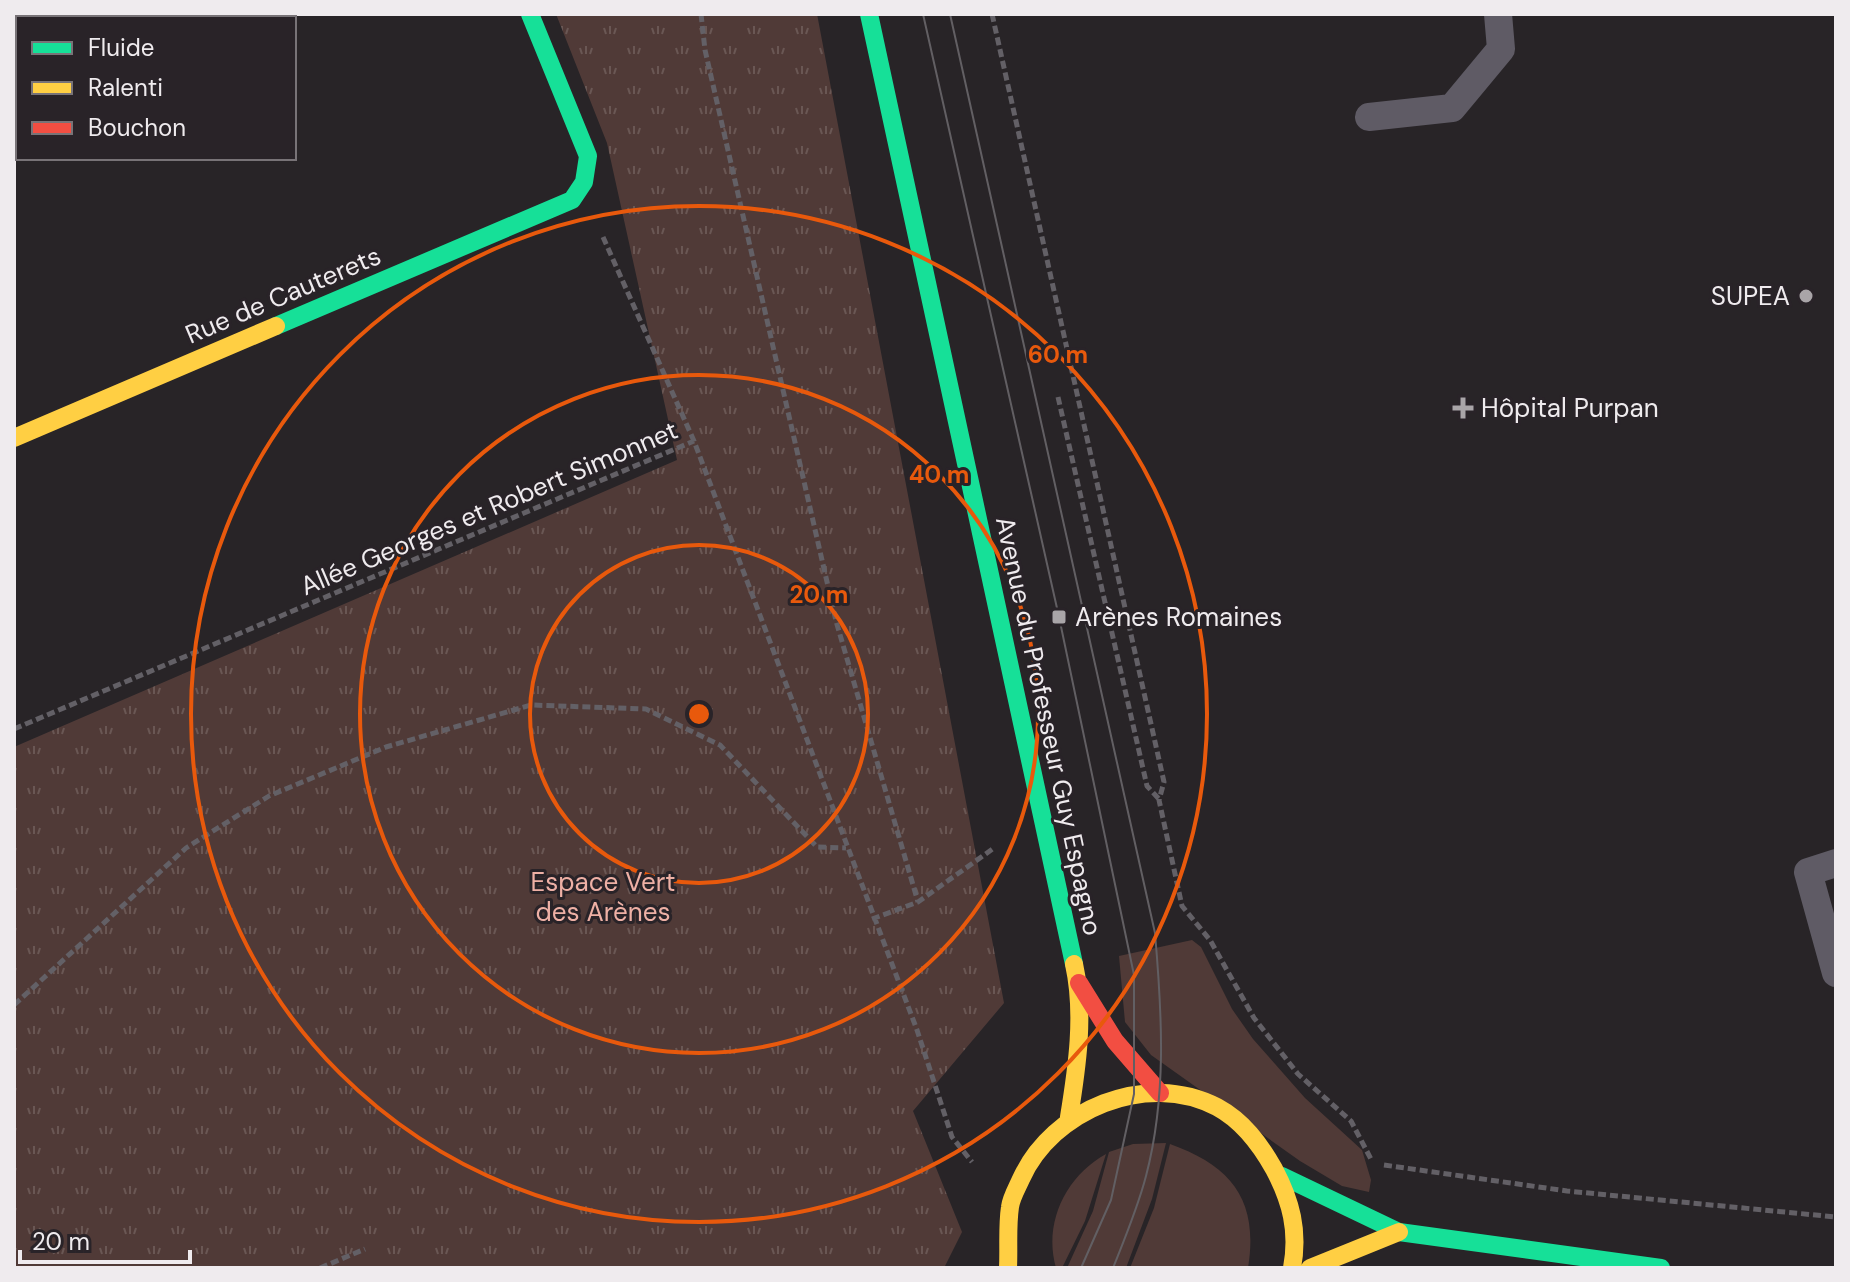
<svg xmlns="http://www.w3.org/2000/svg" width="1850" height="1282" viewBox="0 0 1850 1282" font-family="'DM Sans',sans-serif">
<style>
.grass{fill:#503a37}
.park{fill:url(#park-tufts)}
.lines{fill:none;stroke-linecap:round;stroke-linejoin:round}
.path{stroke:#636066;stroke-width:5;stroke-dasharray:8 4;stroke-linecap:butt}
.lane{stroke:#5f5b65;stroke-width:28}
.fast{stroke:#16e098;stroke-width:18}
.slow{stroke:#ffcf43;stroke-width:18}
.jam{stroke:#f24e42;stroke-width:18}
.tram{stroke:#625f63;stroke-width:2}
.ring{fill:none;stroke:#e8590c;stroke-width:4}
.poi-dot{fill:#a9a5a8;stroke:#292328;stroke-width:3}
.labels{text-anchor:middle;stroke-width:6;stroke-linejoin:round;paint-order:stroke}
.street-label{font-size:26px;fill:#efebee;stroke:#292328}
.poi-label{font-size:26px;fill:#efebee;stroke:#292328;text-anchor:start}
.park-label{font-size:26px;fill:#eeb0a5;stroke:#292328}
.centre{fill:#e8590c;stroke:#292328;stroke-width:4}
.ring-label{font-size:24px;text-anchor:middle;font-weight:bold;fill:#e8590c;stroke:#292328;stroke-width:6;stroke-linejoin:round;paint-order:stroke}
</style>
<defs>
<pattern id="park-tufts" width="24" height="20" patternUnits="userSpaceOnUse" patternTransform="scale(2)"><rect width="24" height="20" fill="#503a37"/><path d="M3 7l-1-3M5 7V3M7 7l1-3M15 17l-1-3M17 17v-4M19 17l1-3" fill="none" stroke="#6a5754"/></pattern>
</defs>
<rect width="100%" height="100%" fill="#282427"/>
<path class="grass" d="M1192 940 1201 947 1232 1009 1253 1039 1305 1098 1362 1150 1371 1180 1369 1192 1342 1186 1300 1161 1151 1055 1125 1022 1119 956Z
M1166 1143 1152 1199 1126 1268H1067L1093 1211 1109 1152 1133 1144Z
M1170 1144C1232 1166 1259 1201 1248 1268H1130L1154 1208Z
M1106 1154 1085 1221 1062 1268H1056C1043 1223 1066 1176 1106 1154Z"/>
<path class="park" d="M556 14H817L1004 1003 913 1111 962 1232 944 1268H14V747L677 460 607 143Z"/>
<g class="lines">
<path class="path" d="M701 14 705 50 836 621 918 902
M992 14 1164 782 1159 800 1182 906 1210 940 1254 1018 1298 1074 1351 1121 1372 1161
M603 237 694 441 917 1030 952 1137 972 1162
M1058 397 1147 786 1159 799
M14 729 694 441
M872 919 918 902 994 848
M14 1005 186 848 269 796 386 747 531 705 646 709 720 745 817 847 846 848
M1384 1165 1567 1191 1836 1217
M320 1268 365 1249"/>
<path class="lane" d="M1369 117 1452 108 1501 49 1498 14
M1836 863 1808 872 1836 973"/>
<path class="fast" d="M869 14 1074 964
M276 326 572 200 584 182 588 156 530 14
M1282 1176 1399 1232 1661 1268"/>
<path class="slow" d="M14 438 276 326
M1069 1117C1077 1068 1085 1014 1074 964
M1008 1268C1009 1248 1007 1227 1010 1207 1011 1198 1017 1188 1021 1179 1052 1110 1146 1070 1217 1107 1243 1121 1260 1144 1274 1169 1291 1201 1299 1231 1292 1268
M1310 1268 1399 1232"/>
<path class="jam" d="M1079 983 1115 1041 1160 1093"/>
<path class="tram" d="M923 14 1059 617 1134 975V1094L1111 1200 1081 1268
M950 14 1155 933C1162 1014 1167 1096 1146 1176 1138 1207 1125 1238 1113 1268"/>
</g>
<g class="ring">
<circle cx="699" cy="714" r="169"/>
<circle cx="699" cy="714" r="339"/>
<circle cx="699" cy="714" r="508"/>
</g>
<g class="poi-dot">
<circle cx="1806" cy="296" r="8"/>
<path d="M1459 396h8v8h8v8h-8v8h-8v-8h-8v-8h8z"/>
<rect x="1051" y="609" width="16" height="16" rx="4"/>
</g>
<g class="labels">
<g class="street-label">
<text transform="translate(283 295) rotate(-23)" y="9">Rue de Cauterets</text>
<text transform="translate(489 508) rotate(-23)" y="9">Allée Georges et Robert Simonnet</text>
<text transform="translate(1049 726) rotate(78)" y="9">Avenue du Professeur Guy Espagno</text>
</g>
<g class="poi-label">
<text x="1790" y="305" text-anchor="end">SUPEA</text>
<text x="1481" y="417">Hôpital Purpan</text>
<text x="1075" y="626">Arènes Romaines</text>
</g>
<g class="park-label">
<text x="603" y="891">Espace Vert<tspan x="603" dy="30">des Arènes</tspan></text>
</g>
</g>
<circle cx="699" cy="714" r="12" class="centre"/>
<g class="ring-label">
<text x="1058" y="363">60 m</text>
<text x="939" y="483">40 m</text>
<text x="819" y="603">20 m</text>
</g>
<rect width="1850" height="1282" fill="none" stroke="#efebee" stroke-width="32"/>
<rect x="16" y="16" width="280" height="144" fill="#292328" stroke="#787377" stroke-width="2"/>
<rect x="32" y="42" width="40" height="12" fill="#16e098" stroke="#787377" stroke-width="2"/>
<text x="88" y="56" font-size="24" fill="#efebee">Fluide</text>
<rect x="32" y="82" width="40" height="12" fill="#ffcf43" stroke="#787377" stroke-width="2"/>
<text x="88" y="96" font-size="24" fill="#efebee">Ralenti</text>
<rect x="32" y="122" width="40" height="12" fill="#f24e42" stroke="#787377" stroke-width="2"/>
<text x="88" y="136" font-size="24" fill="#efebee">Bouchon</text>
<path d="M20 1250v12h170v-12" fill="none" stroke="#efebee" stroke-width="4"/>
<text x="32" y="1250" font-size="24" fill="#efebee" stroke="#292328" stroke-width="6" paint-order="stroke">20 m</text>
</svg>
